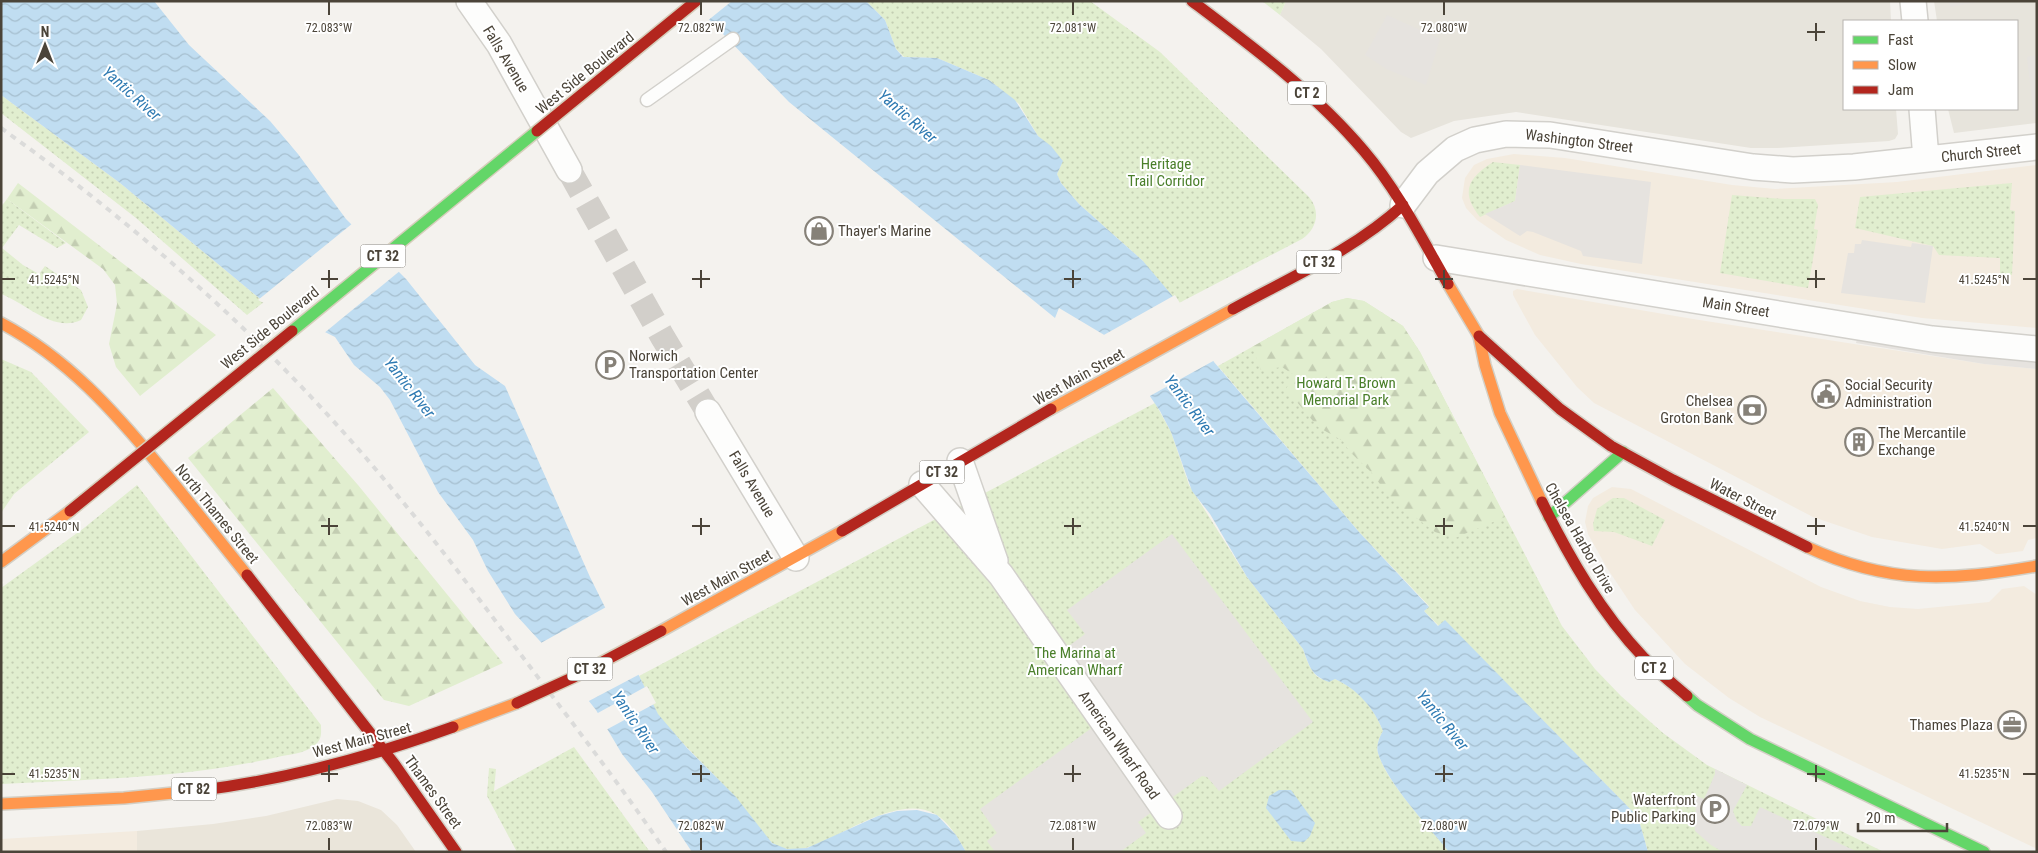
<svg xmlns="http://www.w3.org/2000/svg" width="2038" height="853" viewBox="0 0 2038 853" font-family="'Roboto Condensed',sans-serif">
<style>
.residential{fill:#e7e4dc}
.commercial{fill:#f3ebdf}
.education{fill:#eae5da}
.grass{fill:url(#grass-dots)}
.forest{fill:url(#forest-firs)}
.parking{fill:#e6e3df}
.water{fill:url(#water-waves)}
.pier{fill:#f4f2ee}
.lines{fill:none;stroke-linecap:round;stroke-linejoin:round}
.street-tunnel{stroke:#d2cfca;stroke-width:25;stroke-dasharray:25 12;stroke-linecap:butt}
.lane-casing{stroke:#d2d0cb;stroke-width:15}
.street-casing{stroke:#d2d0cb;stroke-width:28}
.fast-casing{stroke:#d3cfc5;stroke-width:14}
.slow-casing{stroke:#d3cfc5;stroke-width:14}
.jam-casing{stroke:#d3cfc5;stroke-width:14}
.lane{stroke:#fdfdfc;stroke-width:12}
.street{stroke:#fdfdfc;stroke-width:25}
.fast{stroke:#63d668;stroke-width:11}
.slow{stroke:#ff974d;stroke-width:11}
.jam{stroke:#b3261e;stroke-width:11}
.rail{stroke:#dbdbda;stroke-width:4;stroke-dasharray:6 6;stroke-linecap:butt}
.fast-bridge-casing{stroke:#d6cebb;stroke-width:14;stroke-linecap:butt}
.jam-bridge-casing{stroke:#d6cebb;stroke-width:14;stroke-linecap:butt}
.fast-bridge{stroke:#63d668;stroke-width:11}
.jam-bridge{stroke:#b3261e;stroke-width:11}
.ticks{fill:none;stroke:#4b4439;stroke-width:2}
.labels{text-anchor:middle;stroke-width:4;stroke-linejoin:round;paint-order:stroke}
.shield{fill:#fff;stroke:#817c74;stroke-width:1}
.shield-label{font-size:14px;font-weight:bold;fill:#4b4439}
.street-label{font-size:15px;fill:#4b4439;stroke:#fff}
.park-label{font-size:15px;fill:#4a7f2a;stroke:#fff}
.poi-label{font-size:15px;fill:#4b4439;stroke:#fff;text-anchor:start}
.water-label{font-size:16px;font-style:italic;fill:#2e7ab2;stroke:#fff}
.ticks-label{font-size:12px;text-anchor:middle;fill:#4b4439;stroke:#fff;stroke-width:4;stroke-linejoin:round;paint-order:stroke}
</style>
<defs>
<pattern id="grass-dots" width="8" height="8" patternUnits="userSpaceOnUse" patternTransform="scale(1.25)"><rect width="8" height="8" fill="#e1eecf"/><path d="M2 2h.1M6 6h.1" fill="none" stroke="#c3cdb2" stroke-width="1.8" stroke-linecap="round"/></pattern>
<pattern id="forest-firs" width="22" height="20" patternUnits="userSpaceOnUse" patternTransform="scale(1.25)"><rect width="22" height="20" fill="#e1eecf"/><path d="M5 1l3.5 6h-7zM16 11l3.5 6h-7z" fill="#c3cdb2"/></pattern>
<pattern id="water-waves" width="16" height="10" patternUnits="userSpaceOnUse" patternTransform="scale(1.25)"><rect width="16" height="10" fill="#c0ddf1"/><path d="M0 5q4-4 8 0t8 0" fill="none" stroke="#a6bfcf"/></pattern>
</defs>
<rect width="100%" height="100%" fill="#f4f2ee"/>
<path class="residential" d="M1286 1H1890L1891 21H1844V109H1896L1898 134 1895 139 1889 141 1778 148H1751L1516 112 1454 121 1411 138 1401 132 1321 49 1280 15Z
M1934 1H2037V123L1954 133 1948 109H2017V21H1937Z"/>
<path class="commercial" d="M1514 154 1565 158 1732 185 1775 189 1897 182 2037 165V328L1922 318 1581 264 1540 255 1506 240 1477 220 1466 208 1462 198 1465 178 1474 165 1487 159Z
M1517 289 1693 319 1984 364 2037 369V538L2028 540 2023 551 2000 554H1996L1980 544 1942 549 1872 537 1813 517 1594 403 1577 387 1535 335 1513 295V291Z
M1612 487 1631 489 1821 587 1860 601 1890 607 1918 609 1989 602 2002 589 2024 586 2037 595V849L1760 717 1729 698 1685 664 1635 610 1607 568 1588 534 1585 522 1588 506 1593 498Z
M137 831V852H1V839Z"/>
<path class="education" d="M337 799 358 801 381 810 397 825 416 852H137V831L213 824 266 816Z"/>
<path class="grass" d="M866 1H1090L1160 52 1309 197C1321 211 1317 229 1302 239L1179 303 1154 277 1143 261 1079 204 1061 183 1057 174 1061 165 1048 145 1038 136 1019 104 989 80 937 58 904 57 896 49 885 20Z
M1262 1H1286L1280 15Z
M1 95 120 183 264 302 247 315 136 218 1 113Z
M1493 162 1520 165 1515 201 1480 217C1460 192 1468 178 1493 162Z
M2012 183 2010 210 2015 211 2012 275 2000 274V258L1939 255 1933 246 1855 228 1860 197Z
M1732 195 1784 199H1815L1818 205 1814 229 1818 230 1808 288 1720 273Z
M7 199 66 243 57 248 19 225 2 248 23 265 39 274 45 266 81 290 88 307 81 320C53 333 26 303 1 294V207Z
M1347 298 1364 301 1403 326 1420 352 1562 626 1595 669 1621 696 1663 733 1707 765 1884 852H1648L1638 817 1445 621 1439 626 1424 611 1429 606 1359 532 1218 366 1332 302Z
M1 359 31 372 89 432 14 494 1 513Z
M1155 403 1171 432 1189 485 1247 577 1303 649C1308 664 1315 686 1335 679 1358 689 1374 708 1383 731 1379 738 1376 745 1378 753 1387 784 1429 826 1449 852H966C958 838 949 822 935 814 904 796 854 827 827 840 813 846 799 852 783 849 769 845 760 828 751 817 724 782 690 753 661 719 656 713 644 686 639 676Z
M137 485 321 725C321 732 322 738 317 743 310 752 293 754 282 756 190 778 95 779 1 784V588L84 528Z
M1613 498H1624L1665 520 1652 546 1614 532 1594 531 1593 524 1597 509Z
M574 747 650 852H517L487 796 489 768 496 769 494 791Z"/>
<path class="forest" d="M18 183 216 335 140 396 116 367 109 344 117 304 115 285 103 269 7 199Z
M1347 298 1364 301 1403 326 1420 352 1505 517 1455 538 1435 532 1391 499 1371 472 1349 451 1343 441 1318 427 1286 389 1294 375 1282 367 1261 370 1252 347 1332 302Z
M273 388 358 485 503 663 409 706 384 700 188 458Z"/>
<path class="parking" d="M1949 1H1984L1950 7Z
M1387 15 1440 39 1426 85 1386 69 1365 55Z
M2037 55V117H2034L2027 57Z
M1520 165 1651 182 1642 264 1583 256 1581 251 1533 232 1527 231 1520 236 1485 214 1515 201Z
M1862 240 1911 247 1912 243 1933 246 1925 303 1841 293 1848 253H1854L1855 244H1861Z
M1858 335 2037 359V369L1984 364 1856 343Z
M1172 534 1313 722 1219 791 1207 777 1202 776 1138 822 1146 833 1120 852H995L987 841 997 833 980 809 1093 727 1046 663 1085 634 1067 610Z
M1715 769 1747 785 1733 811 1737 821 1742 826H1751L1760 807 1858 852H1723L1711 845 1695 831 1696 799 1697 796 1704 799 1715 774Z"/>
<path class="water" d="M1 1H154L189 45 270 121 298 154 346 219 406 279 475 365 505 386 590 577 658 714 687 748 736 797 772 843 787 849 807 848 878 816 897 811 917 810 937 815 956 835 966 852H692L652 792 622 754 596 710 550 652 515 614 488 571 473 540 438 492 390 400 380 387 354 365 335 337 264 302 120 183 1 95Z
M691 1H866L885 20 896 49 903 57 937 58 989 80 1015 100 1038 136 1051 146 1063 161 1057 174 1061 183 1079 204 1143 261 1181 306 1214 362 1359 532 1429 607 1424 611 1438 626 1445 620 1638 817 1648 852H1449C1429 827 1387 783 1378 753 1376 745 1379 738 1383 731 1374 708 1357 689 1335 679L1329 682C1311 676 1309 665 1303 649L1247 577 1210 514 1192 491 1171 432 1160 411 1111 339 1059 308 1055 318 789 102Z
M1279 790H1291L1315 823 1310 836 1304 842 1291 841 1266 808 1269 796Z"/>
<path class="pier" d="M688 1H732L706 22Z
M353 223 401 270 323 334 258 300Z
M1175 295 1215 360 1148 397 1109 340 1102 336Z
M608 606 640 674 587 702 539 644Z
M647 686 656 703 604 731 596 714Z"/>
<g class="lines">
<path class="street-tunnel" d="M569 170 662 336 708 412"/>
<defs>
<path id="lane" d="M647 100 733 39"/>
<path id="street" d="M469 1 499 44 569 170
M1913 1 1915 21
M1922 109 1926 159
M1403 205 1427 173 1455 149 1475 140 1506 134 1550 135 1753 167 1793 170 1854 167 2037 147
M1436 258 1932 339 2037 349
M708 412 796 558
M960 461 995 561
M922 484 1001 575 1169 816"/>
<path id="fast" d="M1549 517 1623 452
M1687 696 1697 705 1750 739 1984 852"/>
<path id="slow" d="M1448 284 1479 336 1485 365 1500 413 1542 502
M1 323C67 358 114 411 161 468 190 503 218 539 247 575
M1051 409 1233 309
M1807 547C1889 585 1950 581 2037 566
M1 562 70 511
M661 631 842 531
M453 727 517 703
M1 804 124 798 203 790"/>
<path id="jam" d="M1192 1C1253 47 1315 93 1364 151 1398 191 1422 239 1448 284
M1233 309C1291 277 1354 250 1403 205
M1479 336 1560 409 1611 446 1673 480 1807 547
M1542 502C1569 557 1601 613 1644 658 1657 671 1672 683 1687 696
M842 531 1051 409
M247 575 395 765 456 852
M203 790C288 779 373 756 453 727"/>
</defs>
<use href="#lane" class="lane-casing"/>
<use href="#street" class="street-casing"/>
<use href="#fast" class="fast-casing"/>
<use href="#slow" class="slow-casing"/>
<use href="#jam" class="jam-casing"/>
<use href="#lane" class="lane"/>
<use href="#street" class="street"/>
<use href="#fast" class="fast"/>
<use href="#slow" class="slow"/>
<use href="#jam" class="jam"/>
<path class="rail" d="M1 128C148 233 284 356 397 495 444 551 487 610 531 668 577 729 623 789 666 852"/>
<defs>
<path id="fast-bridge" d="M292 331 537 131"/>
<path id="jam-bridge" d="M537 131 696 1
M70 511 292 331
M517 703 574 677 661 631"/>
</defs>
<use href="#fast-bridge" class="fast-bridge-casing"/>
<use href="#jam-bridge" class="jam-bridge-casing"/>
<use href="#fast-bridge" class="fast-bridge"/>
<use href="#jam-bridge" class="jam-bridge"/>
</g>
<path class="ticks" d="M329 2V15M701 2V15M1073 2V15M1444 2V15M1816 23V41M1807 32H1825M329 270V288M701 270V288M1073 270V288M1444 270V288M1816 270V288M2 279H15M321 279H338M692 279H710M1064 279H1081M1435 279H1453M1807 279H1825M2023 279H2036M329 518V535M701 518V535M1073 518V535M1444 518V535M1816 518V535M2 526H15M321 526H338M692 526H710M1064 526H1081M1435 526H1453M1807 526H1825M2023 526H2036M329 765V782M701 765V782M1073 765V782M1444 765V782M1816 765V782M2 774H15M321 774H338M692 774H710M1064 774H1081M1435 774H1453M1807 774H1825M2023 774H2036M329 838V850M701 838V850M1073 838V850M1444 838V850M1816 838V850"/>
<defs>
<symbol id="shop-ring" viewBox="-11 -11 22 22"><circle r="9.5" fill="#fff" stroke="#868178" stroke-width="1.5"/><path d="M-5-2.5h2.3a2.7 3.5 0 0 1 5.4 0H5L5.5 6h-11ZM-1.5-2.5h3a1.5 2.3 0 0 0-3 0Z" fill="#868178"/></symbol>
<symbol id="parking-ring" viewBox="-11 -11 22 22"><circle r="9.5" fill="#fff" stroke="#868178" stroke-width="1.5"/><path d="M-3.5-5.5H1a3.5 3.5 0 0 1 0 7H-1V5.5H-3.5ZM-1-3.4V-.6H.8a1.4 1.4 0 0 0 0-2.8Z" fill="#868178"/></symbol>
<symbol id="civic-ring" viewBox="-11 -11 22 22"><circle r="9.5" fill="#fff" stroke="#868178" stroke-width="1.5"/><path d="M-.6-6.5H3V-4.5H.6V-3L4-1V1h2V6H-6V1h2V-1L-.6-3ZM-1.2 2.5V6h2.4V2.5Z" fill="#868178"/></symbol>
<symbol id="bank-ring" viewBox="-11 -11 22 22"><circle r="9.5" fill="#fff" stroke="#868178" stroke-width="1.5"/><path d="M-6-4H6V4H-6ZM0-2.3a2.3 2.3 0 1 0 0 4.6a2.3 2.3 0 1 0 0-4.6Z" fill="#868178"/></symbol>
<symbol id="building-ring" viewBox="-11 -11 22 22"><circle r="9.5" fill="#fff" stroke="#868178" stroke-width="1.5"/><path d="M-4-6H4V6H1V3H-1V6H-4ZM-2.5-4.3h1.7v1.8h-1.7ZM.8-4.3h1.7v1.8H.8ZM-2.5-1h1.7V.8h-1.7ZM.8-1h1.7V.8H.8Z" fill="#868178"/></symbol>
<symbol id="office-ring" viewBox="-11 -11 22 22"><circle r="9.5" fill="#fff" stroke="#868178" stroke-width="1.5"/><path d="M-6-3h4V-5.5h4V-3h4V5H-6ZM-1-4.5V-3h2v-1.5ZM-6 0V1H6V0Z" fill="#868178"/></symbol>
</defs>
<g fill-rule="evenodd">
<use href="#shop-ring" x="803" y="215" width="32" height="32"/>
<use href="#parking-ring" x="594" y="349" width="32" height="32"/>
<use href="#civic-ring" x="1810" y="378" width="32" height="32"/>
<use href="#bank-ring" x="1736" y="394" width="32" height="32"/>
<use href="#building-ring" x="1843" y="426" width="32" height="32"/>
<use href="#office-ring" x="1996" y="709" width="32" height="32"/>
<use href="#parking-ring" x="1699" y="793" width="32" height="32"/>
</g>
<g class="labels">
<g class="shield">
<rect x="1288" y="81.5" width="38" height="23" rx="4"/>
<rect x="360.5" y="244.5" width="45" height="23" rx="4"/>
<rect x="1296.5" y="250.5" width="45" height="23" rx="4"/>
<rect x="919.5" y="460.5" width="45" height="23" rx="4"/>
<rect x="1635" y="656.5" width="38" height="23" rx="4"/>
<rect x="567.5" y="657.5" width="45" height="23" rx="4"/>
<rect x="171.5" y="777.5" width="45" height="23" rx="4"/>
</g>
<g class="shield-label">
<text x="1307" y="98">CT 2</text>
<text x="383" y="261">CT 32</text>
<text x="1319" y="267">CT 32</text>
<text x="942" y="477">CT 32</text>
<text x="1654" y="673">CT 2</text>
<text x="590" y="674">CT 32</text>
<text x="194" y="794">CT 82</text>
</g>
<g class="street-label">
<text transform="translate(506 59) rotate(59)" y="5">Falls Avenue</text>
<text transform="translate(585 73) rotate(-39)" y="5">West Side Boulevard</text>
<text transform="translate(1579 141) rotate(7)" y="5">Washington Street</text>
<text transform="translate(1981 153) rotate(-6)" y="5">Church Street</text>
<text transform="translate(1736 307) rotate(9)" y="5">Main Street</text>
<text transform="translate(270 328) rotate(-39)" y="5">West Side Boulevard</text>
<text transform="translate(1079 377) rotate(-29)" y="5">West Main Street</text>
<text transform="translate(752 484) rotate(59)" y="5">Falls Avenue</text>
<text transform="translate(1743 499) rotate(27)" y="5">Water Street</text>
<text transform="translate(217 514) rotate(51)" y="5">North Thames Street</text>
<text transform="translate(1580 538) rotate(60)" y="5">Chelsea Harbor Drive</text>
<text transform="translate(727 578) rotate(-29)" y="5">West Main Street</text>
<text transform="translate(362 740) rotate(-15)" y="5">West Main Street</text>
<text transform="translate(1119 745) rotate(55)" y="5">American Wharf Road</text>
<text transform="translate(433 792) rotate(54)" y="5">Thames Street</text>
</g>
<g class="park-label">
<text x="1166" y="169">Heritage<tspan x="1166" dy="17">Trail Corridor</tspan></text>
<text x="1346" y="388">Howard T. Brown<tspan x="1346" dy="17">Memorial Park</tspan></text>
<text x="1075" y="658">The Marina at<tspan x="1075" dy="17">American Wharf</tspan></text>
</g>
<g class="poi-label">
<text x="838" y="236">Thayer's Marine</text>
<text x="629" y="361">Norwich<tspan x="629" dy="17">Transportation Center</tspan></text>
<text x="1845" y="390">Social Security<tspan x="1845" dy="17">Administration</tspan></text>
<text x="1733" y="406" text-anchor="end">Chelsea<tspan x="1733" dy="17">Groton Bank</tspan></text>
<text x="1878" y="438">The Mercantile<tspan x="1878" dy="17">Exchange</tspan></text>
<text x="1993" y="730" text-anchor="end">Thames Plaza</text>
<text x="1696" y="805" text-anchor="end">Waterfront<tspan x="1696" dy="17">Public Parking</tspan></text>
</g>
<g class="water-label">
<text transform="translate(132 93) rotate(42)" y="6">Yantic River</text>
<text transform="translate(908 116) rotate(41)" y="6">Yantic River</text>
<text transform="translate(410 387) rotate(52)" y="6">Yantic River</text>
<text transform="translate(1190 405) rotate(53)" y="6">Yantic River</text>
<text transform="translate(1443 720) rotate(51)" y="6">Yantic River</text>
<text transform="translate(636 722) rotate(56)" y="6">Yantic River</text>
</g>
</g>
<g class="ticks-label">
<text x="329" y="32">72.083°W</text>
<text x="701" y="32">72.082°W</text>
<text x="1073" y="32">72.081°W</text>
<text x="1444" y="32">72.080°W</text>
<text x="54" y="284">41.5245°N</text>
<text x="1984" y="284">41.5245°N</text>
<text x="54" y="531">41.5240°N</text>
<text x="1984" y="531">41.5240°N</text>
<text x="54" y="778">41.5235°N</text>
<text x="1984" y="778">41.5235°N</text>
<text x="329" y="830">72.083°W</text>
<text x="701" y="830">72.082°W</text>
<text x="1073" y="830">72.081°W</text>
<text x="1444" y="830">72.080°W</text>
<text x="1816" y="830">72.079°W</text>
</g>
<rect width="2038" height="853" fill="none" stroke="#4b4439" stroke-width="5"/>
<rect x="1843" y="20" width="175" height="90" fill="#ffffff" stroke="#b7b4b0"/>
<rect x="1853" y="36" width="25" height="8" fill="#63d668" stroke="#b7b4b0"/>
<text x="1888" y="45" font-size="15" fill="#4b4439">Fast</text>
<rect x="1853" y="61" width="25" height="8" fill="#ff974d" stroke="#b7b4b0"/>
<text x="1888" y="70" font-size="15" fill="#4b4439">Slow</text>
<rect x="1853" y="86" width="25" height="8" fill="#b3261e" stroke="#b7b4b0"/>
<text x="1888" y="95" font-size="15" fill="#4b4439">Jam</text>
<g transform="translate(45 45)" stroke="#ffffff" stroke-width="4" paint-order="stroke">
<path d="M0-4L9 19L0 12L-9 19Z" fill="#4b4439"/>
<text y="-8" font-size="14" font-weight="bold" text-anchor="middle" fill="#4b4439">N</text>
</g>
<path d="M1858 823v8h89v-8" fill="none" stroke="#4b4439" stroke-width="2.5"/>
<text x="1866" y="823" font-size="15" fill="#4b4439" stroke="#ffffff" stroke-width="4" paint-order="stroke">20 m</text>
</svg>
